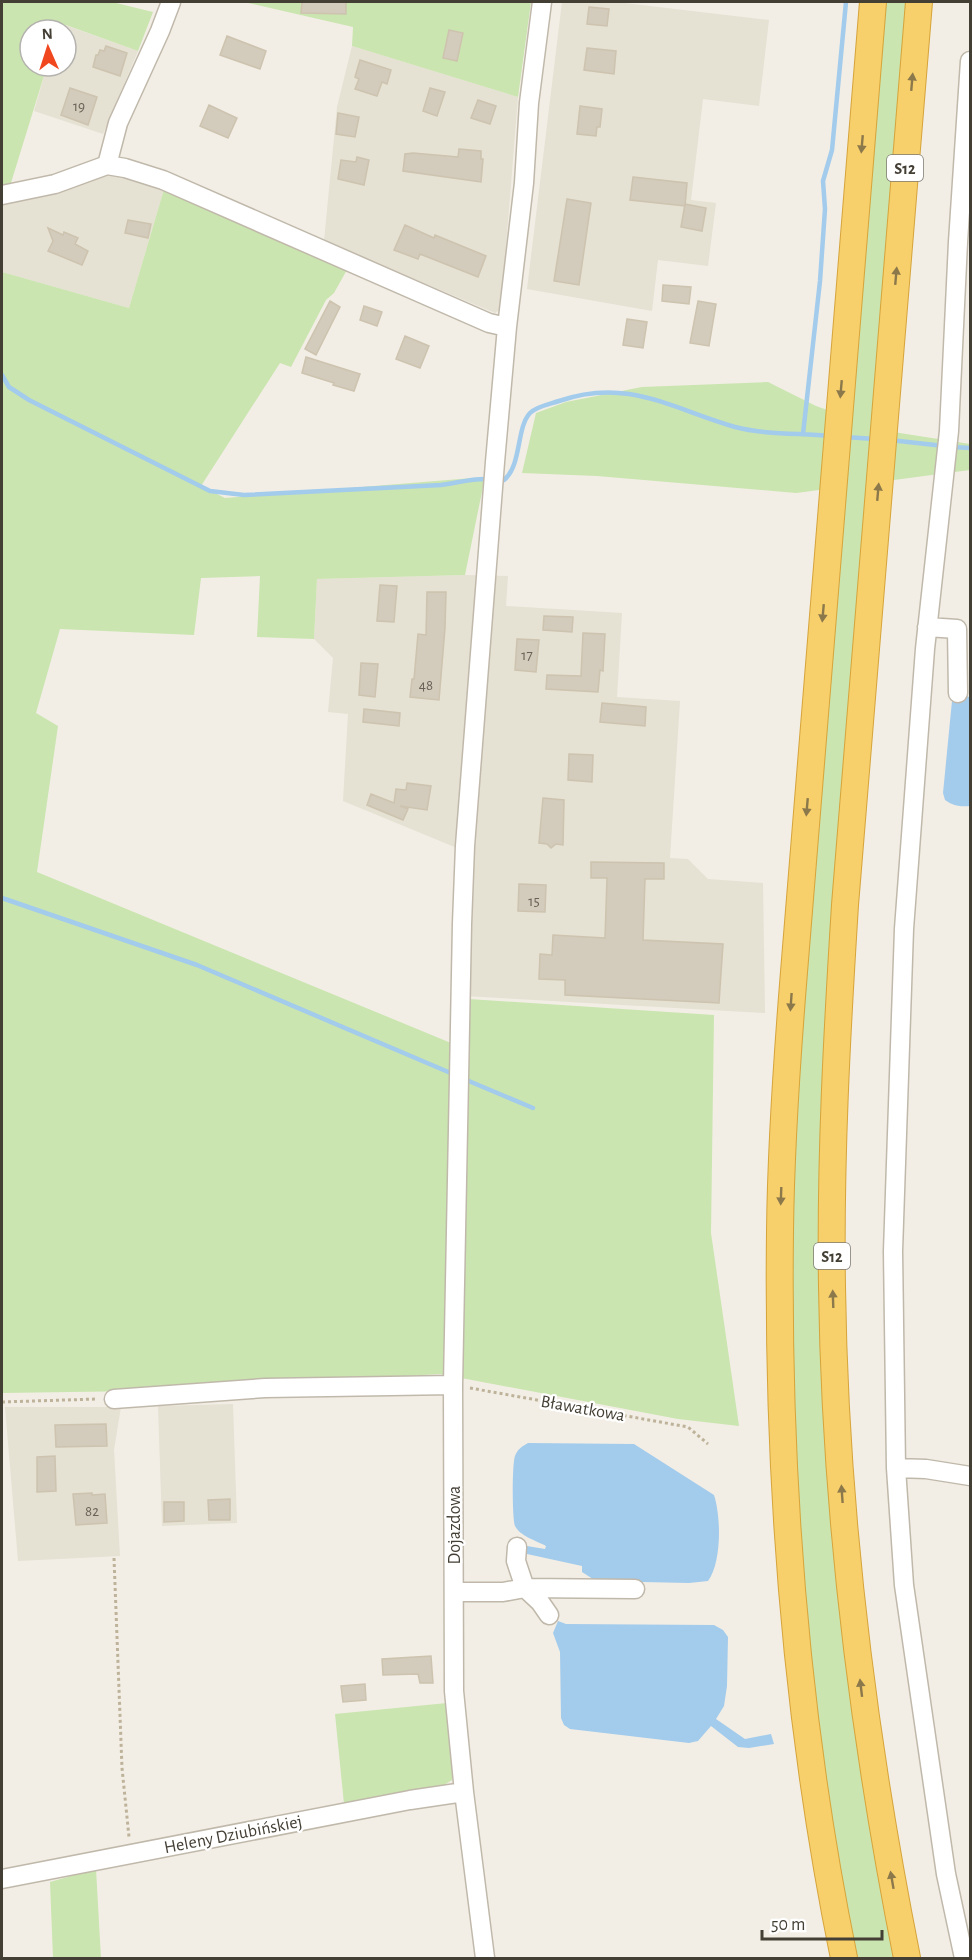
<svg xmlns="http://www.w3.org/2000/svg" width="972" height="1960" viewBox="0 0 972 1960" font-family="'Alegreya Sans',sans-serif">
<style>
.residential{fill:#e5e1d3}
.green{fill:#cae5af}
.water{fill:#a3cbec}
.lines{fill:none;stroke-linecap:round;stroke-linejoin:round}
.stream{stroke:#a3cbec;stroke-width:4.5}
.building{fill:#d3cbbb;stroke:#cdc3af;stroke-width:1.5}
.minor-casing{stroke:#c0b9ab;stroke-width:21}
.highway-casing{stroke:#d6a43b;stroke-width:28}
.path{stroke:#beb39a;stroke-width:3;stroke-dasharray:3 3;stroke-linecap:butt}
.minor{stroke:#fff;stroke-width:18}
.highway{stroke:#f7cf6b;stroke-width:26}
.oneway{fill:#8c794b}
.labels{text-anchor:middle;stroke-width:4.5;stroke-linejoin:round;paint-order:stroke}
.number-label{font-size:15px;fill:#686256}
.shield{fill:#fff;stroke:#7c7972;stroke-width:1.5}
.shield-label{font-size:16px;font-weight:bold;fill:#443f35}
.street-label{font-size:18px;fill:#443f35;stroke:#fff}
</style>
<rect width="100%" height="100%" fill="#f2eee5"/>
<path class="residential" d="M562 2H616L769 20 759 106 703 99 691 200 716 203 708 266 658 260 652 311 527 289Z
M65 25 138 51 103 134 34 111 47 66H66Z
M352 46 518 97 501 309 495 313 324 241 337 107Z
M113 171 165 186 129 308 2 272V204Z
M465 575 508 576 506 606 622 613 617 697 680 701 670 858 688 859 708 879 763 883 765 1013 464 996 457 848 343 801 348 714 328 712 333 658 314 639 317 579Z
M233 1404 237 1523 162 1526 158 1406Z
M5 1407H121L114 1450 120 1556 18 1561Z"/>
<path class="green" d="M2 2H112L153 12 138 51 66 25 64 30H30V66H47L10 186 2 188Z
M244 2H531L518 97 352 46 353 27Z
M882 2H908L887 431 970 444V470L871 483 822 1234 895 1958H856L834 1842 813 1696 801 1567 790 1334 794 1137 842 487 796 493 597 476 522 473 536 413 566 402 642 387 768 382 816 406 847 417Z
M165 186 348 268 334 293 326 300 291 367 280 363 201 486 225 498 485 477 465 575 317 579 314 639 257 637 260 576 201 578 194 635 60 629 36 713 58 726 37 872 451 1043 466 1046 469 999 714 1015 711 1233 739 1426 678 1419 440 1374 140 1391 2 1393V272L129 308Z
M447 1703 454 1764 452 1780 438 1789 344 1804 335 1714Z
M96 1869 101 1958H53L50 1882Z"/>
<path class="water" d="M964 696 970 697V806C961 807 953 806 945 800L943 793 952 701Z
M528 1443 634 1444 714 1495C721 1516 722 1562 708 1581L689 1583 596 1581 582 1572V1566L527 1554V1546L545 1549 546 1546C537 1541 520 1536 515 1526 512 1519 512 1463 515 1456 518 1449 521 1447 528 1443Z
M558 1621 566 1624 714 1625 723 1630 728 1637 727 1686 724 1706 716 1719 745 1739 771 1734 774 1744 749 1748 738 1747 711 1726 698 1741 689 1743 570 1729 564 1725 561 1718 560 1652 553 1633Z"/>
<g class="lines">
<path class="stream" d="M2 375 9 387 29 400 210 491 244 495 441 485C457 483 473 478 488 479
M803 434 820 281 825 209 823 181 832 150 846 2
M845 437 875 439
M890 440 944 446
M952 447 970 448
M497 480H504C522 465 516 428 530 413 537 406 550 404 559 401 628 377 672 409 735 427 766 435 799 433 830 436
M2 898 197 965 453 1074
M464 1079 533 1108"/>
</g>
<path class="building" d="M302 2H346V14L301 13Z
M589 7 609 9 607 26 587 24Z
M449 30 463 33 457 61 443 58Z
M227 36 266 51 260 69 220 55Z
M106 46 127 53 120 76 93 67 96 55H98L100 50 104 51Z
M587 48 616 51 614 74 584 70Z
M360 60 391 70 387 84 382 82 377 96 355 89 359 79 355 77Z
M70 88 97 97 88 125 61 115Z
M430 88 445 92 437 116 423 111Z
M478 100 496 106 490 124 471 118Z
M209 105 237 118 228 138 200 126Z
M580 106 602 109 600 127H597L596 136 577 134Z
M338 113 359 117 355 137 336 134Z
M459 149 481 151V159H483L481 182 403 171 405 154 413 153 458 157Z
M357 157 369 160 364 185 338 179 341 160 356 162Z
M633 177 687 183 685 206 630 200Z
M567 199 591 203 579 285 554 281Z
M685 204 706 208 702 231 681 227Z
M128 220 151 224 148 238 125 233Z
M405 225 434 238 435 235 486 256 478 277 420 254 418 259 394 250Z
M48 228 63 235 64 232 78 238 75 244 88 251 82 265 48 251 53 241Z
M663 285 691 287 689 304 662 301Z
M330 301 340 307 316 355 305 349Z
M698 301 716 304 709 346 690 343Z
M364 306 382 312 377 326 360 320Z
M627 319 647 322 643 348 623 345Z
M405 336 429 346 420 368 396 359Z
M306 357 360 374 354 391 333 385 334 383 302 373Z
M380 585 397 586 394 622 377 621Z
M427 592H446L445 628 439 700 410 697 412 679H414L418 634 426 635Z
M544 616 573 617 572 632 543 630Z
M583 633 605 634 603 671 600 670 598 692 546 689 547 675 581 676Z
M517 639 539 640 536 672 515 670Z
M361 663 378 664 375 697 359 695Z
M602 703 646 707 645 726 600 722Z
M364 709 400 713 399 726 363 722Z
M569 754 593 755 592 782 568 780Z
M407 783 431 786 427 810 400 806 408 809 403 820 367 805 371 794 394 803 396 789 406 790Z
M543 798 564 800 563 845 556 844 551 848 547 844 539 843Z
M591 862 664 863V879H645L643 940 723 944 719 1003 565 995V980L539 979 540 954 552 955 553 935 605 938 607 878H591Z
M519 884 546 885 545 912 518 911Z
M106 1424 107 1446 56 1447 55 1425Z
M55 1456 56 1491 37 1492V1457Z
M92 1493V1495L105 1494 107 1523 76 1525 73 1494Z
M230 1499V1520H209L208 1500Z
M164 1502H184V1521L164 1522Z
M431 1656 433 1683H420L418 1674 383 1675 382 1659Z
M365 1684 366 1700 343 1702 341 1686Z"/>
<g class="lines">
<defs>
<path id="minor" d="M107 165 125 168 163 180 489 323 507 327
M2 195 55 184 107 165 118 123 160 31 171 2
M927 627 957 629 958 693
M114 1399 265 1388 453 1385
M896 1468 926 1469 970 1476
M517 1547 516 1561 525 1588 540 1602 549 1615
M454 1592H503L525 1588 635 1589
M2 1879 410 1800 464 1792
M485 1958 464 1792 454 1691 453 1385 462 924 465 846 495 462 507 327 524 183 529 103 542 2
M964 1958 946 1874 904 1585 896 1468 893 1251 904 929 925 649 949 431 958 242 970 61"/>
<path id="highway" d="M844 1958C795 1719 777 1475 780 1231 781 1144 787 1058 794 972L873 2
M907 1958C863 1737 835 1513 832 1287 830 1160 837 1032 845 905L919 2"/>
</defs>
<use href="#minor" class="minor-casing"/>
<use href="#highway" class="highway-casing"/>
<path class="path" d="M470 1388 688 1427 708 1444
M2 1402 97 1399
M114 1558 122 1768 129 1837"/>
<use href="#minor" class="minor"/>
<use href="#highway" class="highway"/>
</g>
<defs><path id="oneway-solid" d="M-6-.8H1V-3.2L6.5 0L1 3.2V.8H-6Z" transform="scale(1.5)"/></defs>
<g class="oneway">
<use href="#oneway-solid" transform="translate(912 82) rotate(-85)"/>
<use href="#oneway-solid" transform="translate(862 144) rotate(95)"/>
<use href="#oneway-solid" transform="translate(896 276) rotate(-85)"/>
<use href="#oneway-solid" transform="translate(841 389) rotate(95)"/>
<use href="#oneway-solid" transform="translate(878 492) rotate(-85)"/>
<use href="#oneway-solid" transform="translate(823 613) rotate(95)"/>
<use href="#oneway-solid" transform="translate(807 807) rotate(95)"/>
<use href="#oneway-solid" transform="translate(791 1002) rotate(94)"/>
<use href="#oneway-solid" transform="translate(781 1196) rotate(92)"/>
<use href="#oneway-solid" transform="translate(833 1299) rotate(-92)"/>
<use href="#oneway-solid" transform="translate(842 1494) rotate(-94)"/>
<use href="#oneway-solid" transform="translate(861 1688) rotate(-97)"/>
<use href="#oneway-solid" transform="translate(892 1880) rotate(-100)"/>
</g>
<g class="labels">
<g class="number-label">
<text x="79" y="111">19</text>
<text x="527" y="660">17</text>
<text x="426" y="690">48</text>
<text x="534" y="906">15</text>
<text x="92" y="1516">82</text>
</g>
<g class="shield">
<rect x="887" y="155" width="36" height="26" rx="4.5"/>
<rect x="814" y="1243" width="36" height="26" rx="4.5"/>
</g>
<g class="shield-label">
<text x="905" y="174">S12</text>
<text x="832" y="1262">S12</text>
</g>
<g class="street-label">
<text transform="translate(583 1408) rotate(10)" y="6">Bławatkowa</text>
<text transform="translate(454 1525) rotate(-90)" y="6">Dojazdowa</text>
<text transform="translate(233 1834) rotate(-11)" y="6">Heleny Dziubińskiej</text>
</g>
</g>
<rect width="972" height="1960" fill="none" stroke="#443f35" stroke-width="6"/>
<g transform="translate(48 48) rotate(357)"><circle r="28" fill="#ffffff" stroke="#b4b2ae" stroke-width="1.5"/>
<path d="M0-4.5L10 22L0 15L-10 22Z" fill="#f0471e"/>
<text y="-9" font-size="16" font-weight="bold" text-anchor="middle" fill="#443f35">N</text>
</g>
<path d="M762 1930v9h120v-9" fill="none" stroke="#443f35" stroke-width="3"/>
<text x="771" y="1930" font-size="18" fill="#443f35" stroke="#ffffff" stroke-width="4.5" paint-order="stroke">50 m</text>
</svg>
